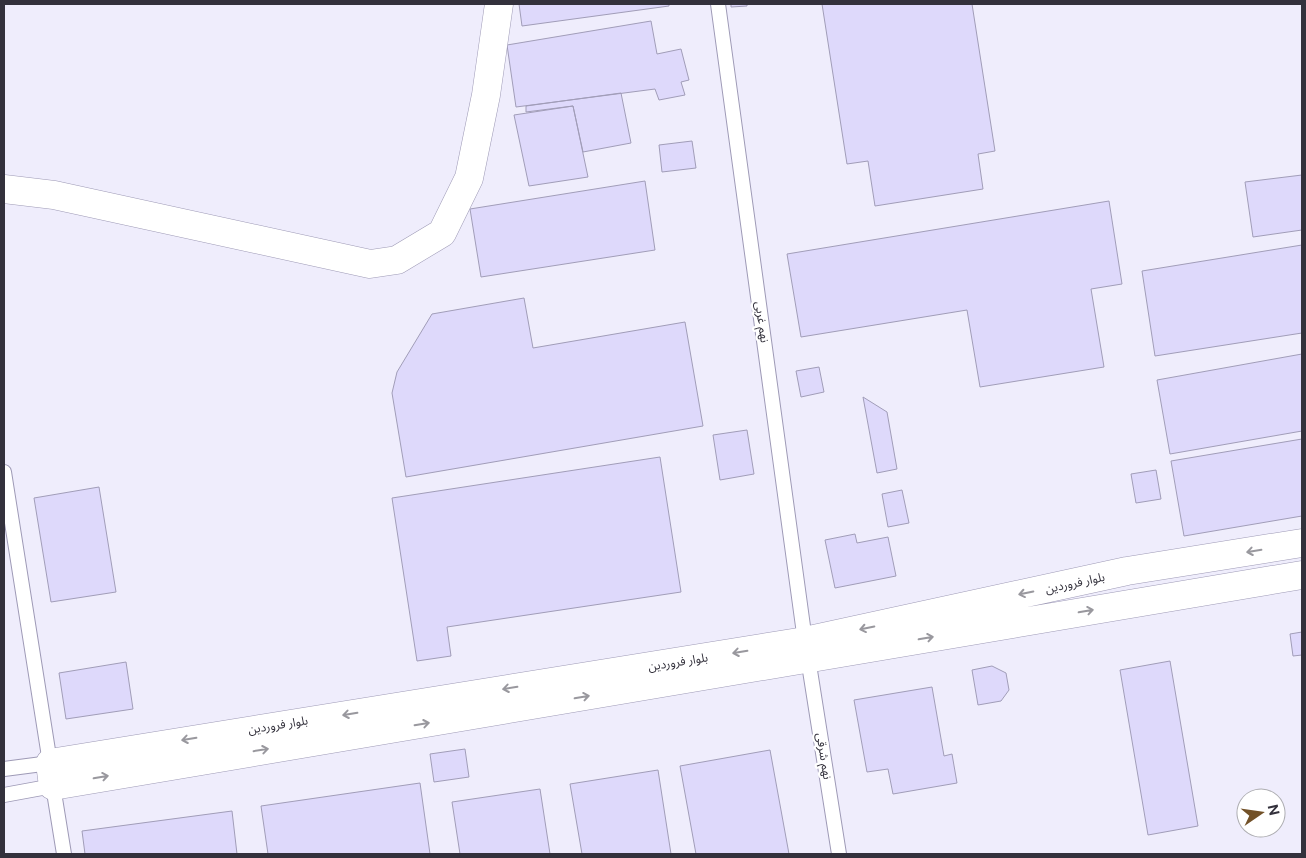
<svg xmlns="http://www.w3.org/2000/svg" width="1306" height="858" viewBox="0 0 1306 858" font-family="'Public Sans','Noto Sans Arabic',sans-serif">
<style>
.built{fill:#efedfc;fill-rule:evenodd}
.building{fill:#ded9fb;stroke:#a19db8}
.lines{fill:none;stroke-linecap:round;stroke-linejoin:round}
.service-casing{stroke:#9e9ab6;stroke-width:16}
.minor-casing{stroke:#9e9ab6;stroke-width:29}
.tertiary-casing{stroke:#9e9ab6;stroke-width:29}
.service{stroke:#fff;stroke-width:14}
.minor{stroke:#fff;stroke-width:28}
.tertiary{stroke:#fff;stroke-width:28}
.oneway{stroke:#99989e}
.labels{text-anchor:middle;stroke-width:4.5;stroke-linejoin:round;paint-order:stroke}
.street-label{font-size:12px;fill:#33313c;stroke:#fff}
</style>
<rect width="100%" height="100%" fill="#f9f9ff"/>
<path class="built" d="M4 4H1302V854H4ZM1246 798H1276V828H1246Z"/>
<path class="building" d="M519 4H669V6L522 26Z
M731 4H747V6L731 7Z
M822 4H972L995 151 978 154 983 189 875 206 868 161 847 164Z
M651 21 657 54 681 49 689 80 681 82 685 95 659 100 655 89 516 107 507 45Z
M621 93 631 143 583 152 573 106 526 112V106Z
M573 106 588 177 529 186 514 115Z
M692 141 696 168 662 172 659 145Z
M1302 175V230L1253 237 1245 182Z
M645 181 655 250 481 277 470 209Z
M1109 201 1122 284 1091 289 1104 367 980 387 967 310 801 337 787 254Z
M1302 245V333L1155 356 1142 271Z
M524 298 533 348 685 322 703 426 406 477 392 393 397 372 432 314Z
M1302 354V431L1170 454 1157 380Z
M819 367 824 392 801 397 796 371Z
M863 397 887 412 897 469 877 473Z
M747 430 754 474 720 480 713 435Z
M1302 439V516L1184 536 1171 461Z
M660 457 681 592 447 627 451 656 417 661 392 498Z
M1156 470 1161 499 1136 503 1131 474Z
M99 487 116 592 51 602 34 498Z
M902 490 909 523 888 527 882 494Z
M855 534 857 543 888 537 896 576 835 588 825 540Z
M1302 632V655L1293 656 1290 634Z
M1170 661 1198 826 1148 835 1120 670Z
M126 662 133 709 66 719 59 673Z
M992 666 1006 673 1009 690 1001 701 978 705 972 670Z
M932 687 944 756 952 754 957 783 893 794 888 769 867 772 854 700Z
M465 749 469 777 434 782 430 754Z
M770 750 789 854H696L680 766Z
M658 770 671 854H582L570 784Z
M420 783 430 854H268L261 806Z
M540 789 550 854H460L452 802Z
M232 811 237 854H85L82 831Z"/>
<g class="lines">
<defs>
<path id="service" d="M718 4 805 641
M4 472 50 763 4 769
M808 658 839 854
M4 795 53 786 64 854"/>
<path id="minor" d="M4 189 54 195 370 264 397 260 442 233 469 178 486 95 499 4"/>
<path id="tertiary" d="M1302 543 1127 571 805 641 50 763 53 786 1302 575"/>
</defs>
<use href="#service" class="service-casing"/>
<use href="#minor" class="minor-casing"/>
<use href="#tertiary" class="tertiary-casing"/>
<use href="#service" class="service"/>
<use href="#minor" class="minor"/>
<use href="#tertiary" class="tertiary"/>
</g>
<defs><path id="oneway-shaft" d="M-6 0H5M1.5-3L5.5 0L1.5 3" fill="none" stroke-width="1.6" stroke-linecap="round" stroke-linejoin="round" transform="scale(1.25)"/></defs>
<g class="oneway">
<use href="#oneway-shaft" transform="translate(1254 551) rotate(171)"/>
<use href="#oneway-shaft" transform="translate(1026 593) rotate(168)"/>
<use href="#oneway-shaft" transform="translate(1086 611) rotate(-10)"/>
<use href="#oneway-shaft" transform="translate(867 628) rotate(168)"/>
<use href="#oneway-shaft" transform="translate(926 638) rotate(-10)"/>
<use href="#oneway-shaft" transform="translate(740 652) rotate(171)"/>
<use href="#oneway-shaft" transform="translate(510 688) rotate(171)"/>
<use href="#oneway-shaft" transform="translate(582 697) rotate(-10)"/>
<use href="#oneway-shaft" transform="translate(350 714) rotate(171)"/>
<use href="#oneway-shaft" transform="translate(422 724) rotate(-9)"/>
<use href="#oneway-shaft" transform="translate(189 739) rotate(171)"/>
<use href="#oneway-shaft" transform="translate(261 750) rotate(-9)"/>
<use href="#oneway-shaft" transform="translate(101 777) rotate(-10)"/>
</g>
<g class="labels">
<g class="street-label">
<text transform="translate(762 322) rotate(82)" y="4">نهم غربی</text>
<text transform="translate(1075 583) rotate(-12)" y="4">بلوار فروردین</text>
<text transform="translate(678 662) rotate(-9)" y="4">بلوار فروردین</text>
<text transform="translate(278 725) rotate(-9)" y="4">بلوار فروردین</text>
<text transform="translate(824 756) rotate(81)" y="4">نهم شرقی</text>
</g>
</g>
<rect width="1306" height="858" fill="none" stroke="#33313c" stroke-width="10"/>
<g transform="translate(1261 813) rotate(77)"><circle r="24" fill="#ffffff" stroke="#adadb1"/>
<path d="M0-4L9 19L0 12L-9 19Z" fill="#725128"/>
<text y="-8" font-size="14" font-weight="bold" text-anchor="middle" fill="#33313c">N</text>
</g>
</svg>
